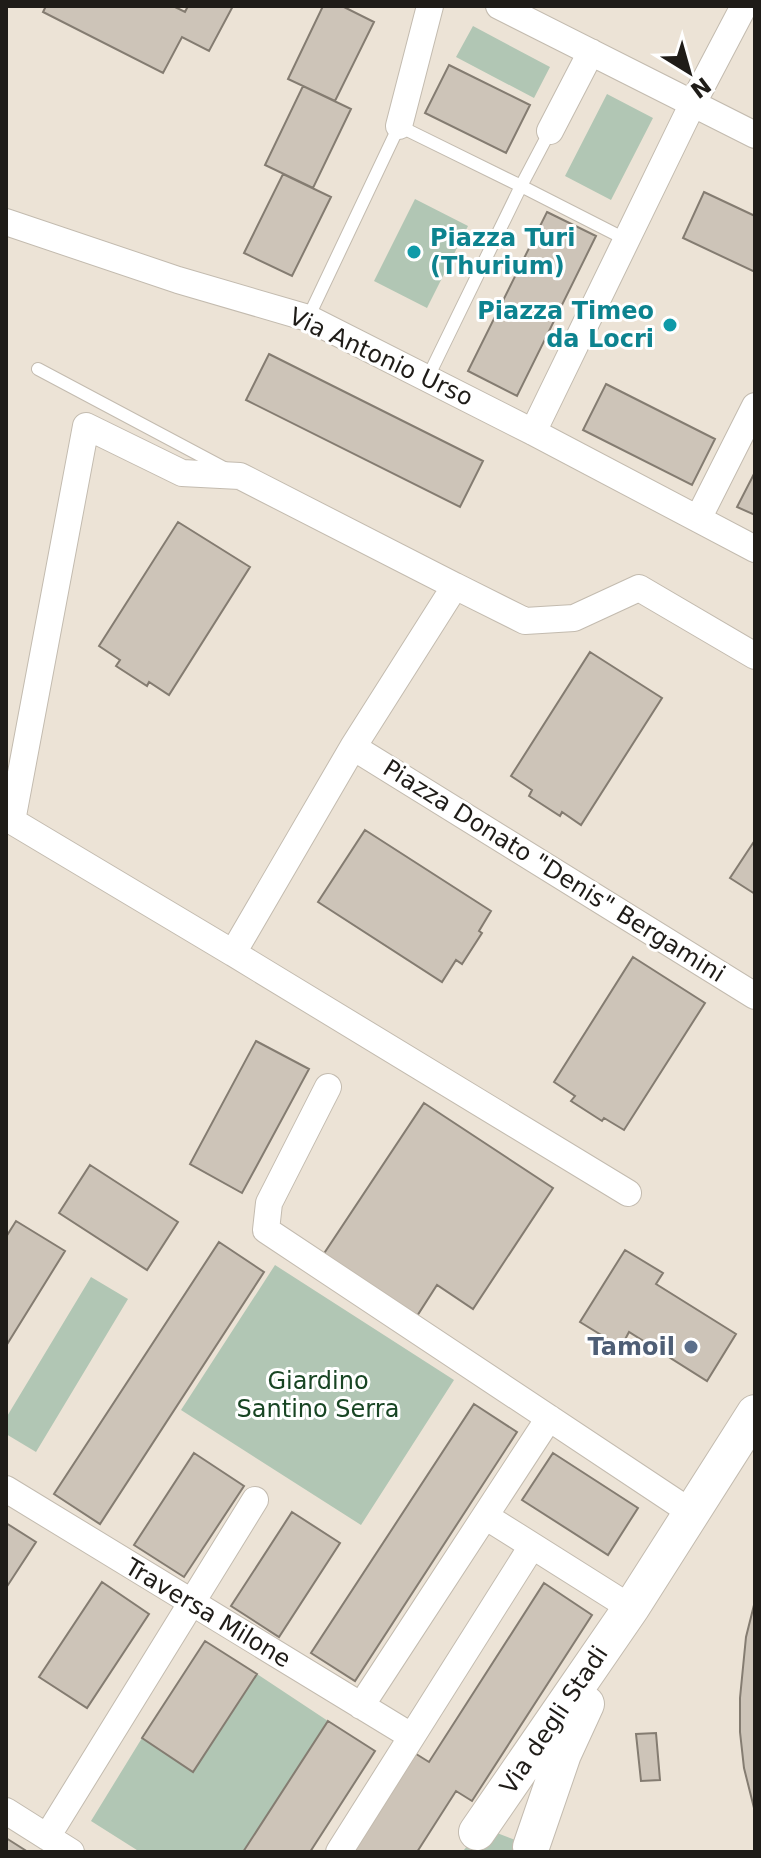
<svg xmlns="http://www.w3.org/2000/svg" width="761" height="1858" viewBox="0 0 761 1858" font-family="'DejaVu Sans',sans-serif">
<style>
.green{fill:#b1c6b4}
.building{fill:#cdc4b8;stroke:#847c71;stroke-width:2}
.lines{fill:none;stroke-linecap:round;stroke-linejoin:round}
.lane-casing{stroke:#c3bbaf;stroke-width:14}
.street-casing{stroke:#c3bbaf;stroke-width:28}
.secondary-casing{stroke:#c3bbaf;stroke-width:38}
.lane{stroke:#fff;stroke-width:12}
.street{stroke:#fff;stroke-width:26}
.secondary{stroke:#fff;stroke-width:36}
.culture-dot{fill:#0f9aa8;stroke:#fff;stroke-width:3}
.service-dot{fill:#5c6f8a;stroke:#fff;stroke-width:3}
.labels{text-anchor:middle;stroke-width:6;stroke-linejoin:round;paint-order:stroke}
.culture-label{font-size:24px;font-weight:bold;fill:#0d838f;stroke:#fff;text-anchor:start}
.street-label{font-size:24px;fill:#1f1c18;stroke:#fff}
.service-label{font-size:24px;font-weight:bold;fill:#4e5e75;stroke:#fff;text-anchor:end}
.park-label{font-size:24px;fill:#184523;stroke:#fff}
</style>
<rect width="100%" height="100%" fill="#ece3d6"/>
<path class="green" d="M473 26 550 67 534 98 456 57Z
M607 94 653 118 611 200 565 176Z
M415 199 468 226 427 308 374 281Z
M275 1265 454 1380 361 1525 181 1410Z
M91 1277 128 1299 36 1452 6 1434V1418Z
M257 1674 328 1721 243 1852H140L91 1821 142 1738 194 1771Z
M497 1833 518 1841 529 1852H462L472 1841Z"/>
<path class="building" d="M46 6H173L185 12 188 6H233L209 51 182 37 163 73 43 12Z
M323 6H342L374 22 335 101 288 79Z
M449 65 530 105 506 153 425 113Z
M303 86 351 109 313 188 265 165Z
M283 174 331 197 292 276 244 253Z
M704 192 755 216V272L683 238Z
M547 212 596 236 517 396 468 371Z
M269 354 483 461 460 507 246 400Z
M606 384 715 439 692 485 583 430Z
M755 472V515L737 507Z
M178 522 250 567 169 695 149 682 147 686 116 666 120 660 99 646Z
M590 652 662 698 581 825 562 812 560 816 529 796 532 790 511 776Z
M365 830 491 911 479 931 482 933 462 964 456 960 442 982 318 902Z
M755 840V894L730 878Z
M633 957 705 1003 624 1130 604 1118 602 1121 571 1101 575 1096 554 1082Z
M256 1041 309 1069 242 1193 190 1164Z
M424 1103 553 1188 473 1309 437 1285 417 1316 323 1255Z
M90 1165 178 1222 147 1270 59 1213Z
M16 1221 65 1251 6 1346V1237Z
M219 1242 264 1272 100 1524 54 1494Z
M625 1250 663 1273 656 1284 736 1334 707 1381 629 1332 621 1347 580 1322Z
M474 1404 517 1432 355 1681 311 1653Z
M194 1453 244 1486 184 1577 134 1545Z
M553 1453 638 1508 608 1555 522 1500Z
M292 1512 340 1543 279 1637 231 1606Z
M6 1523 36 1542 6 1588Z
M102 1582 149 1614 87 1708 39 1677Z
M544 1583 592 1615 472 1801 456 1791 417 1852H349L413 1752 429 1762Z
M755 1601V1812L744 1768 740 1732V1698L746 1637Z
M205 1641 257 1674 193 1772 142 1738Z
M328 1721 375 1751 310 1852H243Z
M656 1733 660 1780 641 1781 636 1734Z
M6 1838 28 1852H6Z"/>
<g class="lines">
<defs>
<path id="lane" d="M550 131 521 186 627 240
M308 318 399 126 521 186 428 377
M38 369 226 469"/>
<path id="street" d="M499 6 755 135
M399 126 430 6
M550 131 591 52
M6 222 178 280 308 318 533 432 755 549
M533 432 693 103 744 6
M698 519 755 406
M455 586 240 476 182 473 86 426 12 821 233 953 353 747 455 586 525 621 574 618 639 588 755 656
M353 747 755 996
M233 953 628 1193
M328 1087 269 1203 266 1230 692 1513
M6 1489 411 1736
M485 1516 631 1608
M361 1706 549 1418
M6 1811 71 1852
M47 1837 255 1500
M339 1852 532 1546"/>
<path id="secondary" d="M477 1832 631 1608 755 1413
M531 1847 563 1754 586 1704"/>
</defs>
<use href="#lane" class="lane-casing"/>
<use href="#street" class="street-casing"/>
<use href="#secondary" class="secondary-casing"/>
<use href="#lane" class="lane"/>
<use href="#street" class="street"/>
<use href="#secondary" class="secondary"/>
</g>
<g class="culture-dot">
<circle cx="414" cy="252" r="8"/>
<circle cx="670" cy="325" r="8"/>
</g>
<circle class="service-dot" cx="691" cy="1347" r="8"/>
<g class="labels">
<g class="culture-label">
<text x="430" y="246">Piazza Turi<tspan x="430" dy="28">(Thurium)</tspan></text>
<text x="654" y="319" text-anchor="end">Piazza Timeo<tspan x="654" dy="28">da Locri</tspan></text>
</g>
<g class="street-label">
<text transform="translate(381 357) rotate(25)" y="8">Via Antonio Urso</text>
<text transform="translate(554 871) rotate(32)" y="8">Piazza Donato "Denis" Bergamini</text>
<text transform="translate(208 1613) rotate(31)" y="8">Traversa Milone</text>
<text transform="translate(554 1720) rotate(-56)" y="8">Via degli Stadi</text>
</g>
<g class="service-label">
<text x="675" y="1355">Tamoil</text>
</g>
<g class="park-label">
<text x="318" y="1389">Giardino<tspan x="318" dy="28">Santino Serra</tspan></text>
</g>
</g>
<rect width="761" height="1858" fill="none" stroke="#1f1c18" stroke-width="16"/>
<g transform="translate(689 72) rotate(143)" stroke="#ffffff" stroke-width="6" paint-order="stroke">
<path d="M0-6L14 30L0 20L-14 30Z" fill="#1f1c18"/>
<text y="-12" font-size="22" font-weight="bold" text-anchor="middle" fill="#1f1c18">N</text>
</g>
</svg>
